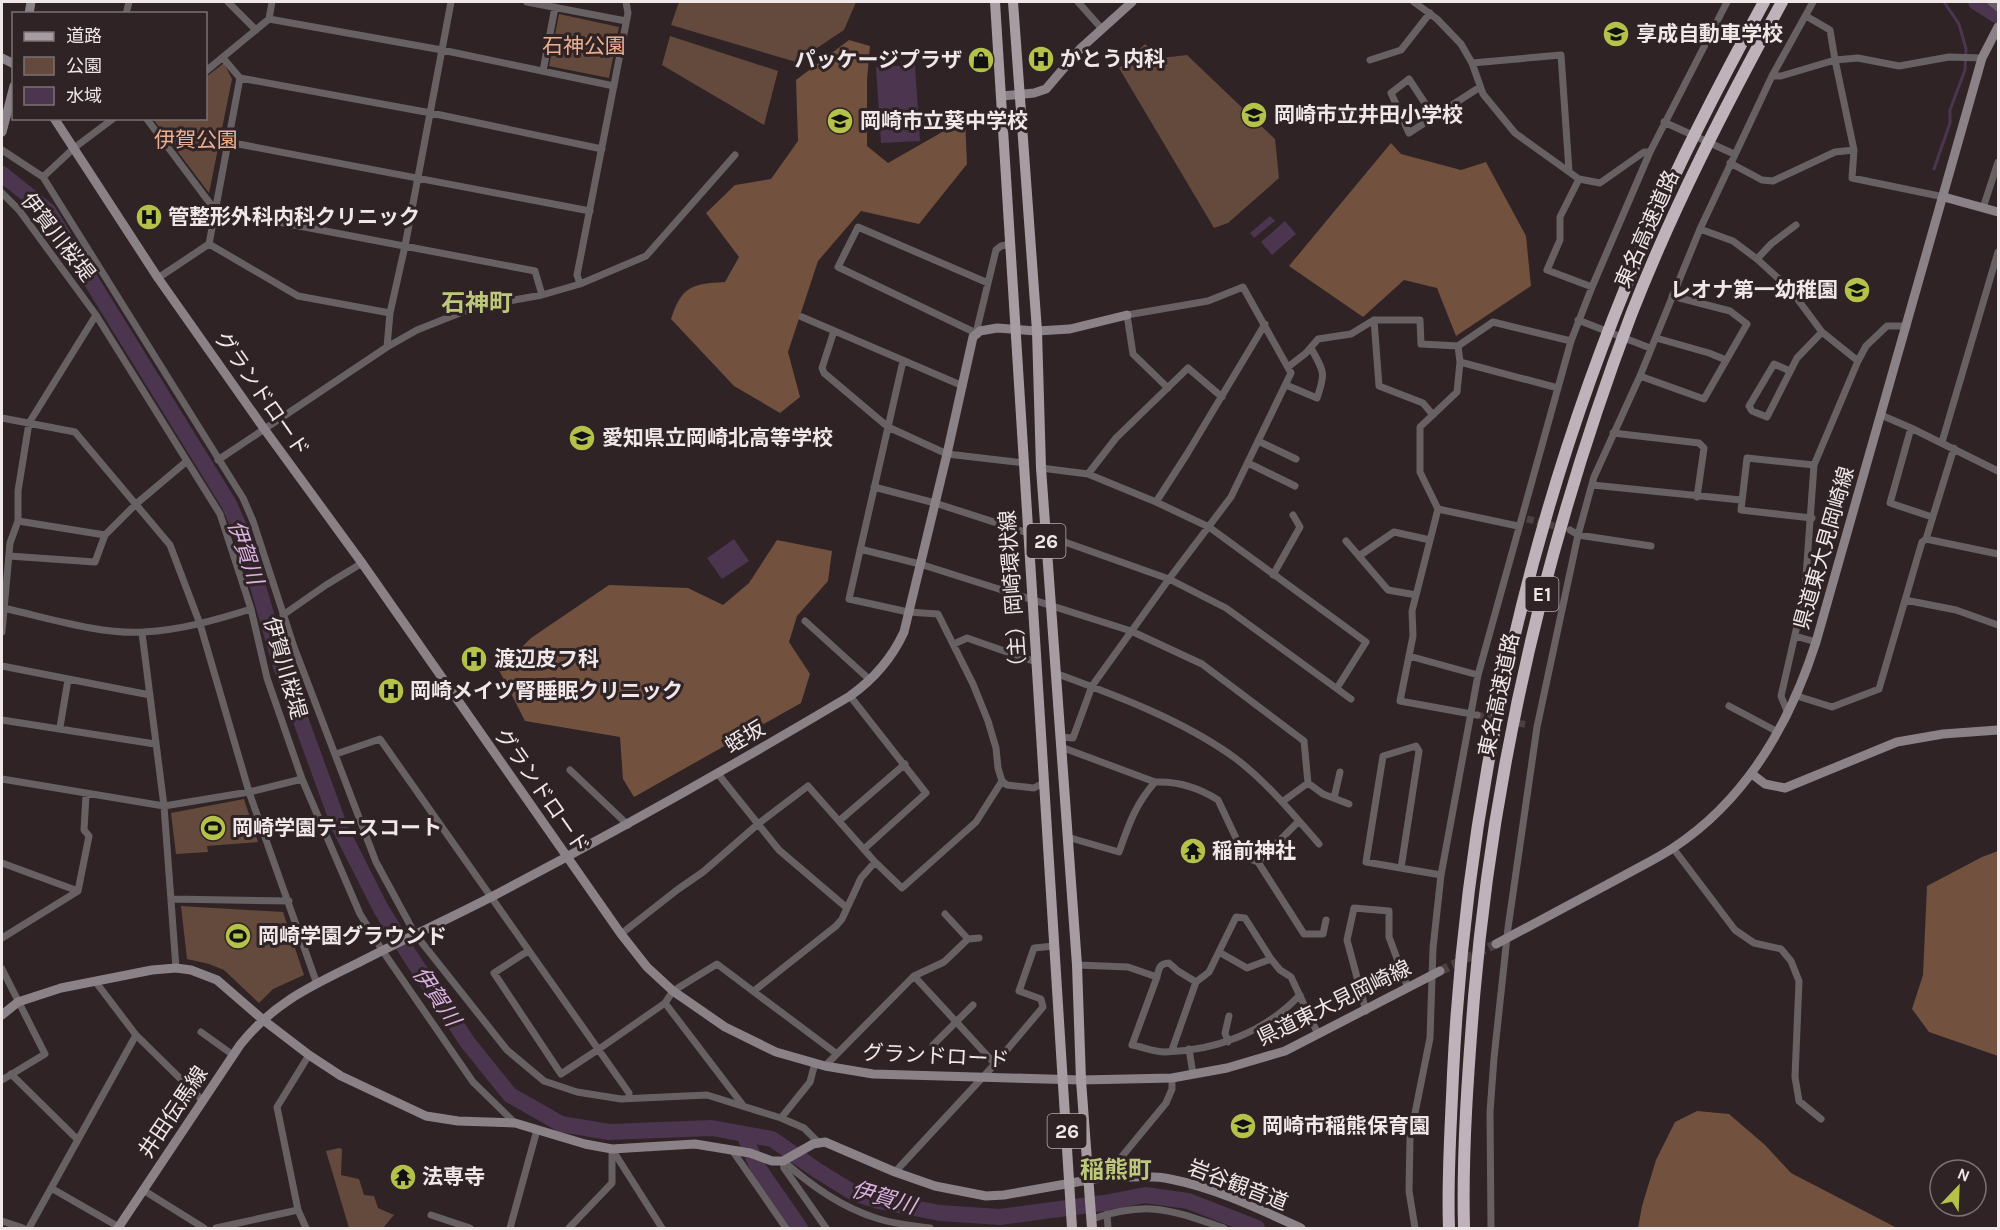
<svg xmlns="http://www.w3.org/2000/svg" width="2000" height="1230" viewBox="0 0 2000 1230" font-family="Karla,'Noto Sans JP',sans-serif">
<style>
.green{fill:#634a3d}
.forest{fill:#72513f}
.water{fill:#4b354f}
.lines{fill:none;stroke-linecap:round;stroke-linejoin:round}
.stream{stroke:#4b354f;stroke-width:3}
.river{stroke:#4b354f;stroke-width:16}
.street-tunnel{stroke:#4c4043;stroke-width:7;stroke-dasharray:7 3.5;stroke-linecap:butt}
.secondary-tunnel{stroke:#4c4043;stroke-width:9;stroke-dasharray:9 4.5;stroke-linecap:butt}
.street{stroke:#676164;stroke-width:7}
.secondary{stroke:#8b8287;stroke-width:9}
.primary{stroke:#a79ca2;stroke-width:10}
.highway{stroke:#c0b2ba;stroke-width:12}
.labels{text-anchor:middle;stroke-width:6;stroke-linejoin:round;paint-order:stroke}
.shield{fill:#2f2326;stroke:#b6acae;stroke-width:1.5}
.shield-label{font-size:20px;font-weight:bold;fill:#f0e7e9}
.poi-label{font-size:21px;font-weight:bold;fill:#f0e7e9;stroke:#2f2326;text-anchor:start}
.park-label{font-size:21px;fill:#ecb090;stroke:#2f2326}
.street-label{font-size:21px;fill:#f0e7e9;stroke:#2f2326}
.water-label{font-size:22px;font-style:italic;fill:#dcb1e3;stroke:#2f2326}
.quarter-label{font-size:24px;font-weight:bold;fill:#bec87b;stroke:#2f2326}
</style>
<rect width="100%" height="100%" fill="#2f2326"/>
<path class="green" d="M679 2H856L844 30 796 62 671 25Z
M559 14 619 27 609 78 549 66Z
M670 36 778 71 764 125 662 65Z
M1145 44 1161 58 1187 55 1275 139 1279 178 1228 223 1214 228 1119 68Z
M224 63 232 79 209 193 153 119 206 118V77Z
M244 799 258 842 207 846 208 852 176 854 171 813Z
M181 906 283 912 304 975 273 989 259 1003 224 970 209 964 187 959Z
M339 1148 342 1149 341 1175 359 1179 364 1195 374 1196 378 1208 394 1215 383 1228H349L326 1151Z"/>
<path class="forest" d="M849 40 870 46 867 80V146L888 163 965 119 967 164 919 224 861 211 818 261 788 352 800 397 780 413 734 386 671 319C682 286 691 284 725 282L739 257 706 213 735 185 771 179 798 141 796 80Z
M1391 143 1401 154 1461 170 1486 162 1526 236 1531 286 1456 336 1437 288 1404 280 1363 317 1289 266Z
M777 540 832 551 828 581 797 616 789 642 810 674 801 703 634 797 623 779 620 737 525 721 499 670 531 638 609 585 688 588 723 605 749 583Z
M1998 851V1056L1929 1032 1912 1009 1923 975 1927 886 1982 857Z
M1697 1111 1729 1114 1765 1145 1791 1173 1897 1228H1638L1642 1206 1656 1160 1675 1122Z"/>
<path class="water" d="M915 65 920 141 881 143 876 67Z
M1270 216 1275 221 1254 238 1250 233Z
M1285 221 1296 234 1272 255 1261 242Z
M734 539 749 561 722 579 707 558Z"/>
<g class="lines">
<path class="stream" d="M1934 169 1950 123V110L1965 70 1966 49 1959 24 1944 2"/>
<path class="river" d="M1976 2 1998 16
M2 174 48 211 229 504 244 538 281 666 340 828 381 909 410 956 468 1043 510 1095 561 1124 609 1132 712 1128 772 1139 818 1171 854 1193 878 1201 940 1213 1000 1217 1104 1203 1145 1195 1188 1201 1257 1228
M746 1139 757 1166 800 1228"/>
<path class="street-tunnel" d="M1527 519 1563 528
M1477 715 1528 725"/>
<path class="secondary-tunnel" d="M1440 971 1496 944"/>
<path class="street" d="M228 2 256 30
M527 2 626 21
M1078 2 1102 29
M1414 2 1437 19 1461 44 1472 63 1483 94 1515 133 1579 179 1600 183 1644 152H1650L1727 2
M1991 2 1998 8
M126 14 129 2
M1806 16 1830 30 1835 60 1854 150 1852 178 1944 197
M269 19 442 50 614 86
M223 58 240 78 431 113 602 149
M1370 60 1401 50 1430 13
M1472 63 1561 55 1569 171
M206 71 269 19 272 2
M543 71 555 7
M1772 76H1781L1835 60 1858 58 1899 66 1949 57 1982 58
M1434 117 1409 79 1391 93 1409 133 1480 87
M146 118 215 210 535 271 542 295
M1664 122 1734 154
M228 142 590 211
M2 150 43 177 243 498 253 521 294 647 376 862 415 934 507 1050 544 1081 577 1092 621 1099 707 1095 781 1118 804 1128 819 1143
M1730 163 1762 180 1773 181 1835 152 1854 150
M43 177 74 148 114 118
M1579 179 1560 217V240L1547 270 1592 287
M2 193 19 210 96 315 220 514 251 609 267 678 302 779 360 914 382 950 473 1082 515 1123
M1983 208 1998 162
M1700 229 1733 241 1757 259 1790 289 1822 332 1858 361
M209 244 298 296 390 313
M1757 259 1771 244 1796 225
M158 278 209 244 240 78
M988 283 858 227 838 267 976 333 996 250 1001 246 1011 244
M580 284 577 275 628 13 626 2
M802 317 963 386
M1578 320 1650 348
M834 331 822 368 824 373 888 427 947 454 1024 463
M1656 338 1709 353 1726 360
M387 347 390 313 405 246 451 2
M903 361 849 599 908 612 938 614 973 684 988 721 996 748 998 768 1002 781 1007 785 1034 788 1045 782
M1460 362 1558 388
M1288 367 1306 353 1318 339 1351 334 1374 320
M1790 371 1774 364 1749 406 1752 411 1767 417 1797 358 1822 332
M1640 376 1704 399 1747 324 1730 311 1672 296
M1286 385 1317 398C1326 372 1324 372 1311 348
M1433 415 1423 403 1379 386 1374 320H1420L1421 344 1458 346
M1881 415 1911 428 1998 471
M2 418 75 432 170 545 200 624 249 792 317 984
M1911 428 1890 503 1932 517
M1613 433 1699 443 1704 448 1697 497
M1258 441 1296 459
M1942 442 1998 252
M218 460 387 347 417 330 475 307 542 295 580 284 646 256 735 155
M1248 463 1295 486
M1041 468 1088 474 1156 502 1209 527 1366 642 1337 688
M1088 474 1116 438 1188 368 1222 397
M1592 485 1741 500
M874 487 935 503 1028 533
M1156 502 1187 454 1265 324
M1438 509 1518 526
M1812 518 1741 510 1747 458 1814 465
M18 521 105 535
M1570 530 1578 535 1651 546
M1045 535 1169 579 1226 608 1351 699
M1926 539 1998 554
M1346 541 1388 590 1416 595
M860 549 920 564 1131 631 1202 664 1304 741 1308 783 1282 802
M9 556 95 562 105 535 136 504 187 461
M1359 556 1394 532 1430 540
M1273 575 1300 527 1293 515
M1905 600 1956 610 1998 625
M3 608C45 617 101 635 144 632 181 630 216 620 251 609
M283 615 326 585 362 563
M805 621 870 680
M2 632 10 543 18 521V491L29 423 96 315
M142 633 164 806 176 968
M1795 636 1816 642
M954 644 967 638 1036 662
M1409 656 1478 675
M2 666 150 695
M1055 673C1115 695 1183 720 1235 758 1267 782 1293 814 1319 844
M850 696 926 793 864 849
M1797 696 1832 707 1879 689 1922 542 1926 539 1954 448
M1729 706 1778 732
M1787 711 1781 696 1805 591 1814 465 1858 361 1866 346 1887 326H1907
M1477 715 1400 701 1413 636 1412 611 1438 509 1420 472V427L1457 392 1460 362 1458 346 1493 322 1571 341
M2 720 155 744
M60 727 68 680
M1060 737 1073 738 1092 686 1169 579 1231 497 1291 373 1243 287 1208 301 1127 315 1133 354 1168 388
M1061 747 1155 782C1179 781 1198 787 1218 800L1245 857 1258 862 1299 821
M336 754 380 739 629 1093
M570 770 628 825
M718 774 779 850 847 908
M2 779 164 806 249 792 302 779
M1308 783 1323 794 1349 804
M1334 798 1340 772
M839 821 905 764
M1067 837 1119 852C1129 824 1135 805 1155 782
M1673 848 1735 930 1754 943 1781 949 1791 961 1799 981 1795 1077 1799 1101 1821 1119
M1258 862 1304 934H1323L1326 920
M2 863 78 891
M1401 868 1419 751 1416 746 1383 756 1366 862 1441 875
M171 899 289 901
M945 914 968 939
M621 934 677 890 703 872 758 824 808 786 875 862 902 888 976 822 1002 781
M2 938 78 891 89 836 84 830 86 795
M528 951 494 973 561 1074 599 1049 665 1003
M1219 952 1247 968 1271 959
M1077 965 1128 967 1157 977C1159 968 1159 964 1169 963L1178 971 1196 982 1209 972 1236 917 1245 918 1271 959 1280 970 1291 977 1318 1034
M2 969 45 1054 2 1080
M914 976 995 1064 1043 1007 1041 999 1019 991 1034 948 1054 946
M1157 977 1132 1045C1143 1047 1154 1052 1165 1052 1215 1051 1265 1032 1300 995
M95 981 136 1035 203 1101
M754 991 836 926 842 919 861 878 875 862
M1366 1011 1347 940 1354 908 1389 911V937L1408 988
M201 1032 233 1055
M1228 1042 1225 1033 1229 1016
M933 1045 973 1005
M1189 1049 1193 1074
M1172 1050 1196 982
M825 1066 914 976 944 962 968 939 979 938
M11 1074 77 1139
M742 1104 665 1003 673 991 717 964 837 1054
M781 1118 810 1082 815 1063
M612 1149 662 1228
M732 1150 786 1228
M783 1161C812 1186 842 1208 879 1219 895 1224 914 1226 930 1228
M783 1161 784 1168 826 1228
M895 1172 995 1064
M1105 1177 1166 1103 1172 1089V1078
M51 1188 119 1227
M143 1190 204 1228
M1107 1214 1108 1228
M431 1215 470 1228
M1092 1219C1149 1200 1170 1210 1224 1228
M2 1221 23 1228
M29 1228 136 1035
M216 1228 298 1210
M306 1228 298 1210 277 1107 309 1055
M510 1228 537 1130
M569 1228 612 1183V1149
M1415 1228 1409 1191 1410 1138 1430 1038 1433 948 1441 875 1478 675 1571 341 1592 287 1650 152
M1491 1228 1490 1112 1494 1058 1508 928 1537 727 1578 535 1594 477 1640 376 1700 229 1772 76 1813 2"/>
<path class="secondary" d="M29 14 31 2
M2 58 14 64
M1002 96 1034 93 1046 89 1081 48 1132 2
M54 118 158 278 265 430 362 563 621 934 647 967 673 991 725 1027 776 1052 825 1066 873 1074 1081 1080 1172 1078 1227 1068 1285 1051 1440 971
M2 132 14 86
M1944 197 1998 212
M1752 774 1765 784 1785 788 1897 742 1943 734 1998 730
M1496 944C1539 921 1582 898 1625 875 1641 866 1658 858 1673 848 1746 800 1790 723 1816 642L1982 58 1998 27
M2 1015 18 1002 61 988 152 970 176 968 191 970 217 980 262 1019 309 1055 341 1076 426 1116 458 1121 515 1123 585 1144 612 1149 695 1144 750 1153 772 1161H783L813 1144 825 1142 895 1172 935 1186 986 1196 1004 1195 1105 1177C1127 1179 1148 1174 1170 1179 1216 1188 1259 1209 1301 1228
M118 1228 240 1045C273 1003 311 986 358 963 404 939 451 918 497 894 617 831 734 765 850 696 874 679 892 658 904 632L947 454 973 337 980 331 997 328 1037 331 1070 329 1127 315"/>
<path class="primary" d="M995 2 1072 1228
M1013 2 1037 331 1041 468 1077 965 1081 1080 1092 1228"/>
<path class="highway" d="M1449 1228C1447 1177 1451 1125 1453 1074 1467 785 1533 497 1649 232 1683 153 1723 77 1764 2
M1464 1228C1462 1152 1468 1073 1474 997 1494 763 1548 535 1631 315 1673 207 1727 103 1782 2"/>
</g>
<defs>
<symbol id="school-disc" viewBox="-11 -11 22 22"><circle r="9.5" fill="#b5c249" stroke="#2f2326"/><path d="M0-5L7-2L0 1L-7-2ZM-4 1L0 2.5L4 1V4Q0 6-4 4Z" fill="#111"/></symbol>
<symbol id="hospital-disc" viewBox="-11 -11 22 22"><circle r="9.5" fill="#b5c249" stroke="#2f2326"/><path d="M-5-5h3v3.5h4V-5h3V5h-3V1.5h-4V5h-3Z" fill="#111"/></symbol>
<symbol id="shop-disc" viewBox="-11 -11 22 22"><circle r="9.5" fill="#b5c249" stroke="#2f2326"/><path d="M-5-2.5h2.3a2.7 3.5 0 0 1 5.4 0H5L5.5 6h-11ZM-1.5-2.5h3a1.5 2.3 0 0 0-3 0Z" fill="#111"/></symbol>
<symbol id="stadium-disc" viewBox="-11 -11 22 22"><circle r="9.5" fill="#b5c249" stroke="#2f2326"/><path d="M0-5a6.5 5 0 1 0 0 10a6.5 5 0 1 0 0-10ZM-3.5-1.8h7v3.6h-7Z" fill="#111"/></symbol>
<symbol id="temple-disc" viewBox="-11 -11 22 22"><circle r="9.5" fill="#b5c249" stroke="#2f2326"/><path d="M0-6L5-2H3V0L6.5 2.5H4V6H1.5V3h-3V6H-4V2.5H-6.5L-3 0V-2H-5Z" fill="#111"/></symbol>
</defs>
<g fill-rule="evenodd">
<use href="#school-disc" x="1601" y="19" width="30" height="30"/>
<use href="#hospital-disc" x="1026" y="44" width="30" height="30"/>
<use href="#shop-disc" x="966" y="45" width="30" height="30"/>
<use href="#school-disc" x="1239" y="100" width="30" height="30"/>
<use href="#school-disc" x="825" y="106" width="30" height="30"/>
<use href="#hospital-disc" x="134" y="202" width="30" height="30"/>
<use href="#school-disc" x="1842" y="275" width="30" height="30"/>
<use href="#school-disc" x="567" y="423" width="30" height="30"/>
<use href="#hospital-disc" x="459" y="644" width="30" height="30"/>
<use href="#hospital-disc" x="376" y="676" width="30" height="30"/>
<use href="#stadium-disc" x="198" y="813" width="30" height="30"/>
<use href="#temple-disc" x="1178" y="836" width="30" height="30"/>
<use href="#stadium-disc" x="223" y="921" width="30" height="30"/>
<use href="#school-disc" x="1228" y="1111" width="30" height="30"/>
<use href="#temple-disc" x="388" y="1162" width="30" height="30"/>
</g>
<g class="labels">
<g class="shield">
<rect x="1026.5" y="524" width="39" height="34" rx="4.5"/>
<rect x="1525.5" y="577" width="33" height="34" rx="4.5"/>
<rect x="1047.5" y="1114" width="39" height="34" rx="4.5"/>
</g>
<g class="shield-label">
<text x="1046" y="548">26</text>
<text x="1542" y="601">E1</text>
<text x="1067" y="1138">26</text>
</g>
<g class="poi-label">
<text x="1636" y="41">享成自動車学校</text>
<text x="1060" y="66">かとう内科</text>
<text x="962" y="67" text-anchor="end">パッケージプラザ</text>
<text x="1274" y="122">岡崎市立井田小学校</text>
<text x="860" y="128">岡崎市立葵中学校</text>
<text x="168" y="224">管整形外科内科クリニック</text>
<text x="1838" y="297" text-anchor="end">レオナ第一幼稚園</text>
<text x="602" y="445">愛知県立岡崎北高等学校</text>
<text x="494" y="666">渡辺皮フ科</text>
<text x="410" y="698">岡崎メイツ腎睡眠クリニック</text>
<text x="232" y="835">岡崎学園テニスコート</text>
<text x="1212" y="858">稲前神社</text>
<text x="258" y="943">岡崎学園グラウンド</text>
<text x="1262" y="1133">岡崎市稲熊保育園</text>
<text x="422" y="1184">法専寺</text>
</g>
<g class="park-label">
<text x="584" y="53">石神公園</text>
<text x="196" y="147">伊賀公園</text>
</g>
<g class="street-label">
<text transform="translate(1647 229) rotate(-66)" y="7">東名高速道路</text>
<text transform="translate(58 237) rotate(52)" y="7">伊賀川桜堤</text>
<text transform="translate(262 394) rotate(55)" y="7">グランドロード</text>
<text transform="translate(1824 548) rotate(-74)" y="7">県道東大見岡崎線</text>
<text transform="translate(1013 594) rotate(-94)" y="7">（主）岡崎環状線</text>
<text transform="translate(285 668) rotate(74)" y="7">伊賀川桜堤</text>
<text transform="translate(1499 695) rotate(-78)" y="7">東名高速道路</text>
<text transform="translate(745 737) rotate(-31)" y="7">蛭坂</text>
<text transform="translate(542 791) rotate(55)" y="7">グランドロード</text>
<text transform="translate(1334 1003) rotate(-26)" y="7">県道東大見岡崎線</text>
<text transform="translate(936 1056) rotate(3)" y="7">グランドロード</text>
<text transform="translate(173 1112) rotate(-56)" y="7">井田伝馬線</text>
<text transform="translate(1238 1185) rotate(21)" y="7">岩谷観音道</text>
</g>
<g class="water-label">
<text transform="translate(246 552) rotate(71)" y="8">伊賀川</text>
<text transform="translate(437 996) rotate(56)" y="8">伊賀川</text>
<text transform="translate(884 1197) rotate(16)" y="8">伊賀川</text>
</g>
<g class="quarter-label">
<text x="477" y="311">石神町</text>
<text x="1116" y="1178">稲熊町</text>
</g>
</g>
<rect width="2000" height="1230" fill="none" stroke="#f0e7e9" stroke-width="6"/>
<rect x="12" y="12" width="195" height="108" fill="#2f2326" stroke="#7c7174" stroke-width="1.5"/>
<rect x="24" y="32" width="30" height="9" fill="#a79ca2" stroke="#7c7174" stroke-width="1.5"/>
<text x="66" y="42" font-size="18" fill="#f0e7e9">道路</text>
<rect x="24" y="57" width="30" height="18" fill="#634a3d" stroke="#7c7174" stroke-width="1.5"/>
<text x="66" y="72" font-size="18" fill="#f0e7e9">公園</text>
<rect x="24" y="87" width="30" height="18" fill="#4b354f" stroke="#7c7174" stroke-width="1.5"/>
<text x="66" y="102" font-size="18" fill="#f0e7e9">水域</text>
<g transform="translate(1958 1188) rotate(23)"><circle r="28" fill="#2f2326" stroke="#7c7174" stroke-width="1.5"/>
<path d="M0-4.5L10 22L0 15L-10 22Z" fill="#b5c249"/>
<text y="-9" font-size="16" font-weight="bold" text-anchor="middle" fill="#f0e7e9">N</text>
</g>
</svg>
